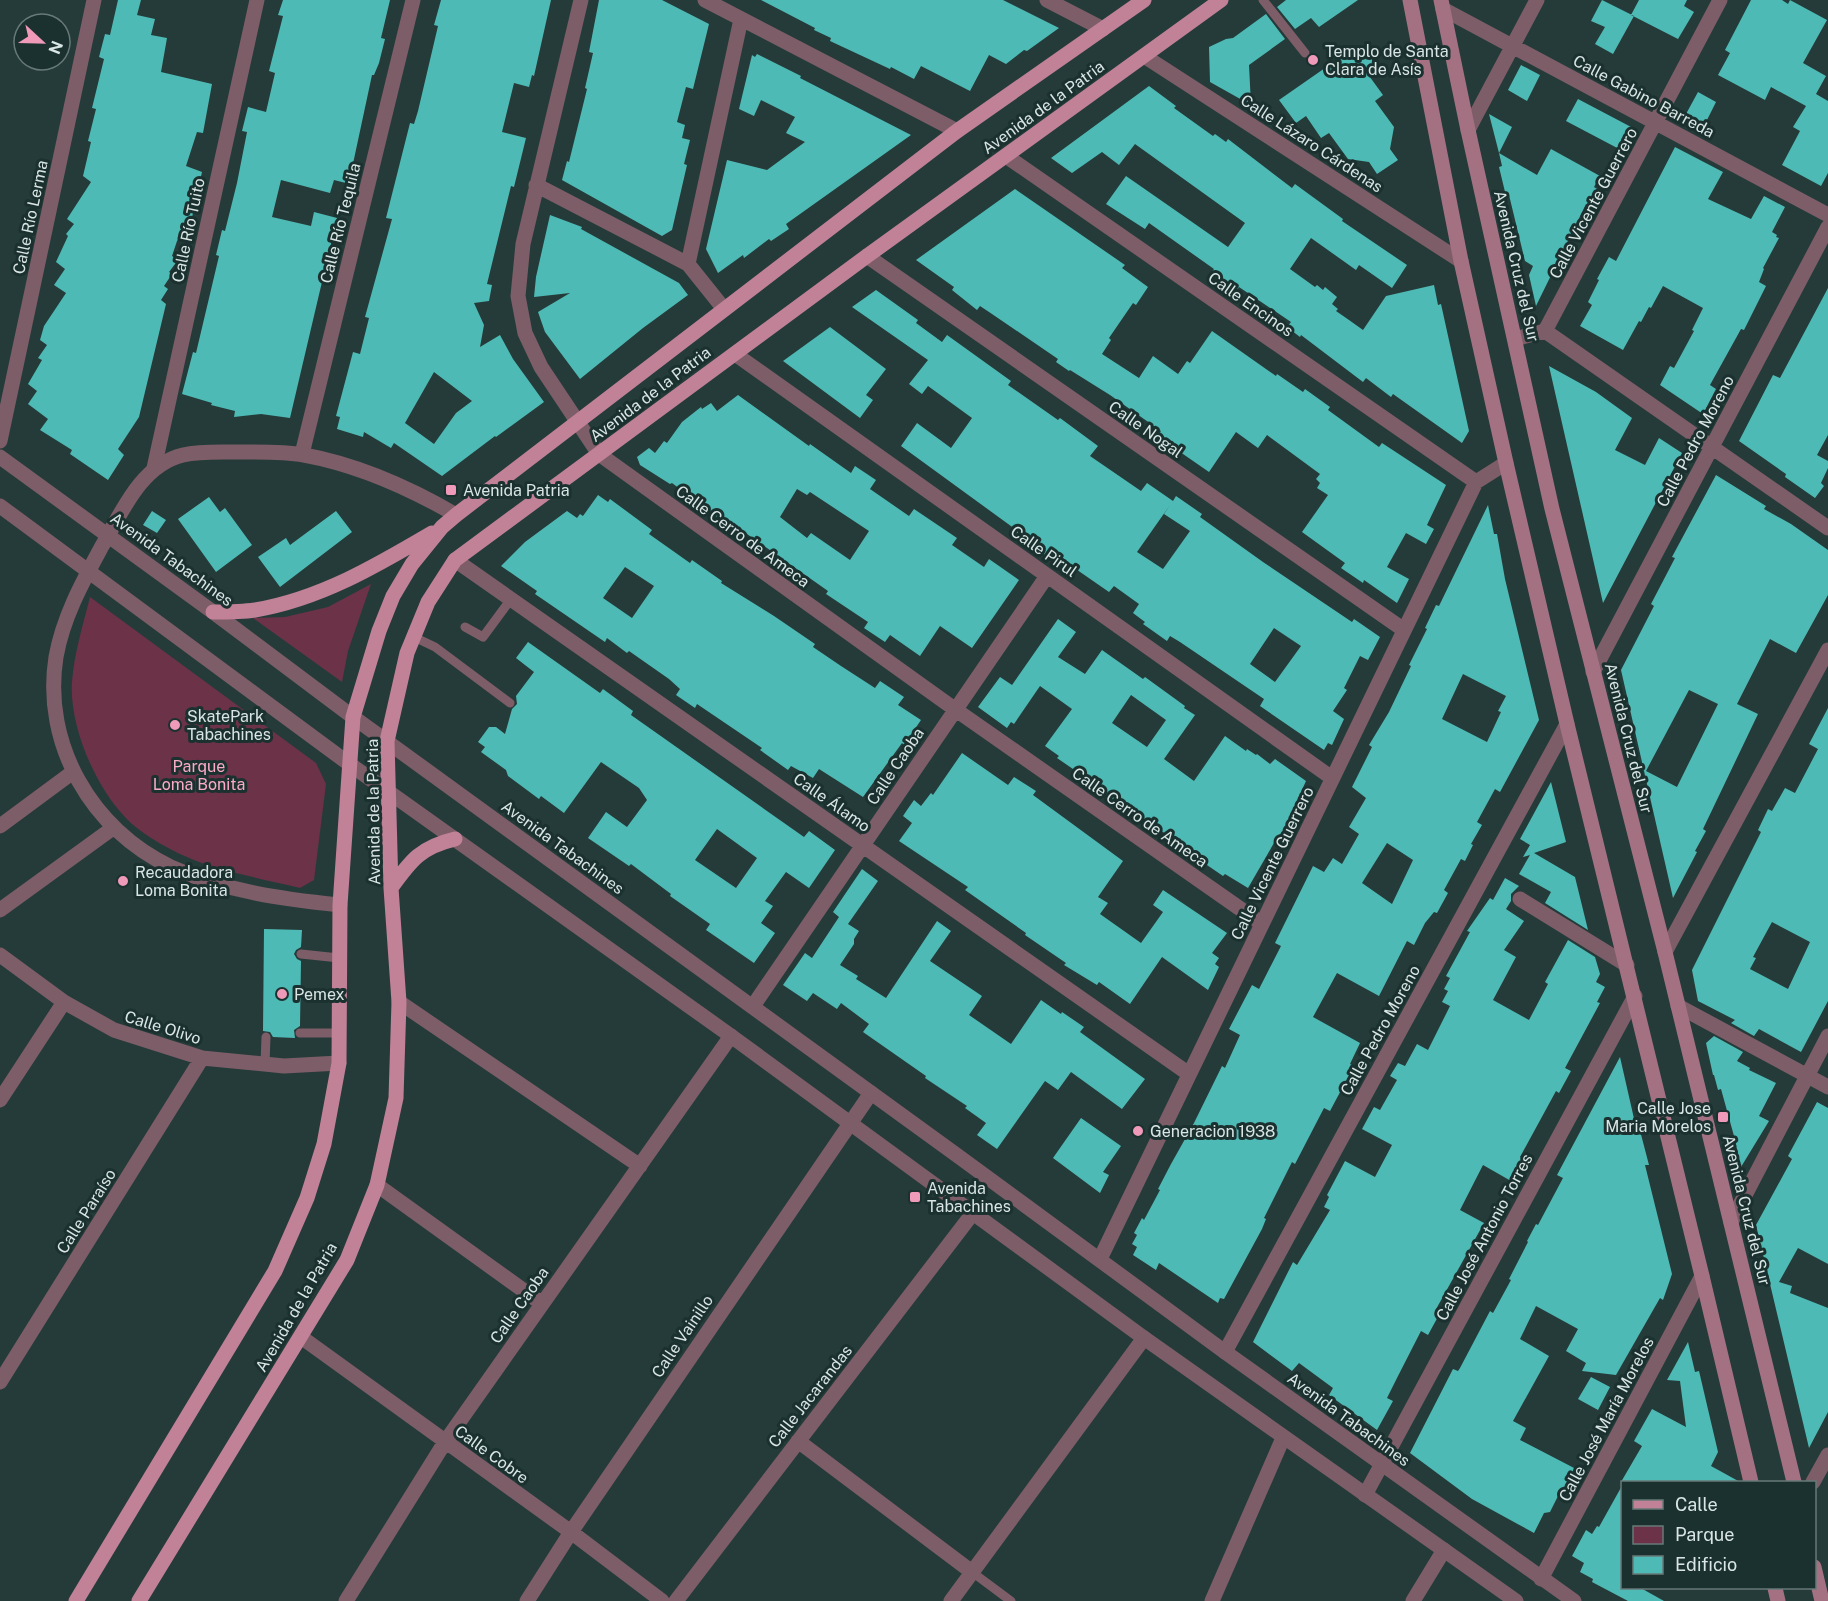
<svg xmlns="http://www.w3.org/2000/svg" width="1828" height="1601" viewBox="0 0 1828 1601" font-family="'Public Sans',sans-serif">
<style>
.green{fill:#6b3248}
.building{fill:#4ebab5;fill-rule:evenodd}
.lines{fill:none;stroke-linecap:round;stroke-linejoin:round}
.service{stroke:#7d5d67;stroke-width:9}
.minor{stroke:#7d5d67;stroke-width:15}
.tertiary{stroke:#7d5d67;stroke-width:15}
.secondary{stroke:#a37182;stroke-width:15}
.primary{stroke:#c18197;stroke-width:15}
.poi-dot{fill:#ef9ab8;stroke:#1b312f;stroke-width:2}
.labels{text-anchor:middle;stroke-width:6;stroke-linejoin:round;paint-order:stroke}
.poi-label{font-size:16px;fill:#d9e6e5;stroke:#1b312f;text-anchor:start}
.street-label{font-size:16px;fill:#d9e6e5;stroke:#1b312f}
.park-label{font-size:16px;fill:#fcaac6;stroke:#1b312f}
</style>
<rect width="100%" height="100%" fill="#253b39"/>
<path class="green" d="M371 584 348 651 342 682 253 618 285 617 328 607Z
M90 597 316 763 326 784 314 880 300 888C268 880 233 874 202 863 177 854 142 836 124 816 95 785 69 726 72 682 74 654 83 625 90 597Z"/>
<path class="building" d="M118 0H141L137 15 155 19 151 35 167 38 161 72 212 84 203 133 197 132 186 166 202 172 191 222 177 241 172 256 178 260 169 272 172 274 164 286 168 289 161 300 166 304 139 417 118 449 124 455 108 480 70 454 72 450 40 430 48 419 28 404 37 391 28 384 42 360 38 358 47 345 40 340 44 326 66 293 54 285 65 269 56 262 68 236 66 234 74 224 67 219 91 182 83 176 91 142 88 141 96 109 92 108 104 59 99 57 105 34 110 35Z
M283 0H390L381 38 385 39 379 63 374 75H372L351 173 348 172 346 183 334 180 330 193 281 180 272 217 311 226 314 212 337 218 290 418 261 414 234 417 235 411 211 405 212 403 182 394 193 352 196 353 219 256 216 255 222 230 225 231 237 183 247 132 242 131 248 107 266 112 275 73 269 71 283 16 278 15Z
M441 0H551L534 76 532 75 529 87 514 83 502 132 526 138 514 187 511 186 487 284 492 285 489 301 474 303 484 325 480 347 500 335 513 359 544 402 496 437 495 436 442 476 394 443 391 448 364 432 363 437 337 429 340 417 336 416 353 352 360 354 369 318 365 317 392 219 386 218 410 123 414 124 418 111 438 26 434 25ZM434 372 472 401 456 413 434 444 405 423Z
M599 0H662L709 24 693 89 686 87 677 122 685 125 682 138 690 140 684 164 687 165 672 230 662 236 562 180 567 161 569 162 587 89 585 88 593 53 589 52Z
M761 0H1003L1059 28 1027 51 1024 50 1006 64 989 55 970 91 921 66 914 79 891 67 890 69 830 41 831 38 814 30 815 28Z
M1286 0H1358L1319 27 1311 18 1295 29 1277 7Z
M1602 0 1634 16 1613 54 1595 44 1605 27 1591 21Z
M1639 0H1687L1684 6 1694 12 1678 39 1631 15Z
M1751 0H1782L1788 4 1790 0 1827 20 1803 63 1826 76 1816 94 1828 101V173L1821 186 1782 165 1800 131 1793 127 1806 106 1771 87 1765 100 1718 75 1730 53 1725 50Z
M1266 14 1285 39 1249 65 1251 105 1210 82 1209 47 1226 39 1233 38Z
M1362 46 1377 67 1367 73 1383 95 1375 101 1394 127 1390 149 1398 160 1377 174 1369 162 1348 159 1329 133 1321 138 1306 116 1296 123 1279 100 1348 52 1350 55Z
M757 54 801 76 800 78 911 135 786 224 789 229 771 241 769 239 744 258 743 255 718 273 706 249 727 160 767 170 805 142 786 133 795 117 761 100 754 116 739 109 752 55 755 57Z
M1521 65 1540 75 1527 101 1508 90Z
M1149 86 1176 106 1174 108 1213 136 1215 134 1226 142 1228 139 1292 188 1295 184 1343 219 1342 221 1407 265 1392 288 1359 265 1356 270 1311 238 1290 269 1315 287 1317 285 1323 290 1325 287 1337 297 1332 304 1338 309 1336 311 1349 320 1363 330 1386 296 1434 285 1438 305 1441 304 1469 431 1462 443 1393 394 1391 397 1366 378 1363 382 1301 335 1300 337 1287 327 1291 322 1239 287 1236 292 1210 274 1214 269 1149 223 1145 229 1106 204 1126 176 1228 247 1245 223 1135 144 1119 165 1102 152 1072 173 1051 158Z
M1698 92 1716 102 1705 124 1686 114Z
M1578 99 1633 128 1621 150 1566 121Z
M1489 114 1512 127 1499 153Z
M1675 147 1723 172 1708 199 1751 219 1764 196 1785 207 1772 232 1777 235 1776 237 1779 238 1763 268 1764 269 1759 282 1766 286 1744 330 1741 329 1710 385 1716 389 1703 414 1660 385 1670 366 1674 368 1694 331 1692 330 1703 308 1663 286 1651 308 1649 307 1641 322 1639 321 1623 350 1580 326 1592 305 1588 302 1599 280 1597 279 1609 257 1616 261Z
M1551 149 1600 176 1594 187 1597 189 1588 205 1586 204 1536 306 1529 275 1533 266 1525 261 1509 195 1506 196 1499 167 1502 166 1499 153 1537 175Z
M1015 189 1125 265 1122 268 1148 287 1136 305 1133 303 1109 338 1111 340 1102 354 1139 378 1153 356 1178 374 1187 361 1190 363 1212 331 1276 376 1277 374 1303 392 1305 389 1330 407 1328 410 1379 447 1382 443 1446 485 1427 525 1434 529 1426 544 1406 533 1387 567 1409 579 1397 603 1364 580 1363 583 1341 568 1345 563 1302 532 1328 495 1317 488 1320 483 1316 479 1320 474 1267 435 1258 448 1236 432 1209 472 1157 436 1161 431 1110 395 1070 370 1069 371 1056 362 1058 359 992 314 980 306 977 310 952 290 954 287 916 260Z
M550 215 582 227 581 229 679 283 688 295 643 328 580 379 545 332 538 312 570 293 534 297 536 277Z
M1828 288V435L1817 455 1828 461V468L1821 483 1824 486 1815 498 1785 477 1786 474 1739 441 1773 375 1780 378Z
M876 290 918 320 916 323 942 342 947 335 1011 381 1008 385 1058 420 1060 418 1098 446 1090 456 1141 491 1147 483 1173 501 1176 496 1202 514 1200 517 1263 562 1352 622 1354 619 1380 637 1368 660 1360 656 1344 688 1347 690 1333 711 1344 719 1332 745 1328 743 1324 750 1260 706 1264 699 1180 642 1170 636 1167 641 1143 624 1145 622 1133 613 1139 604 1114 586 1109 592 1057 556 1054 561 1013 533 1015 529 901 446 917 423 951 448 972 418 928 386 922 394 909 384 928 360 852 307ZM1170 505 1164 514 1190 531 1163 569 1137 552ZM1274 628 1301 646 1275 682 1250 664Z
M830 327 886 369 866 395 873 400 860 418 783 361Z
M1549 366 1596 392 1632 418 1615 450 1645 465 1659 438 1682 453 1603 603Z
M738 395 809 446 810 444 851 473 855 466 876 480 870 489 909 516 914 509 957 538 952 545 984 567 989 559 1019 580 972 648 940 626 920 656 890 635 885 642 864 628 868 622 826 594 828 591 747 534 746 536 725 523 672 483 670 484 640 465 637 457 649 448 655 453 664 441 667 443 682 422 701 407 702 409 711 403 717 411ZM797 489 807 495 810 492 869 531 850 560 811 533 807 538 780 517Z
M1716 475 1766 506 1764 509 1791 524 1828 550V595L1796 653 1770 639 1737 704 1758 714 1703 829 1706 831 1695 851 1697 852 1673 898 1621 670 1654 606 1651 604 1675 558 1672 557ZM1689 690 1718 704 1677 787 1646 771Z
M598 495 608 502 610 499 652 530 649 534 690 563 692 560 722 581 721 583 774 616 815 644 813 647 841 666 875 688 880 681 904 697 898 705 921 720 904 745 902 743 863 797 819 769 813 778 791 766 788 770 760 750 762 748 697 704 695 708 676 695 680 689 669 679 629 651 627 653 607 638 605 642 535 594 537 591 501 566 525 542 567 511 577 518 580 514 583 516ZM625 567 654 586 632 618 603 598Z
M209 497 220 512 225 508 252 545 216 572 178 519Z
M1488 505 1494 534H1497L1505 579 1539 720 1500 792 1495 789 1477 822 1482 825 1471 844 1473 845 1465 861 1461 859 1444 890 1448 893 1437 913 1434 912 1425 923 1414 945 1407 941 1379 996 1337 973 1313 1017 1360 1043 1350 1064 1354 1066 1330 1111 1324 1108 1295 1164 1292 1162 1264 1218 1266 1219 1262 1229 1224 1299 1220 1298 1218 1303 1159 1263 1156 1270 1133 1255 1137 1247 1132 1244 1137 1235 1134 1233 1142 1218 1144 1220 1160 1190 1158 1189 1171 1164 1194 1123 1222 1066 1225 1068 1240 1035 1229 1029 1252 985 1259 989 1281 946 1275 943 1313 866 1324 872 1333 858 1342 864 1359 834 1349 827 1366 798 1352 787 1372 747 1369 745 1389 712 1411 666 1409 665 1427 629 1425 628 1436 605 1439 606ZM1463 674 1506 696 1498 711 1501 712 1487 742 1442 719ZM1387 843 1413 860 1392 904 1362 883Z
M152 511 166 520 157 533 143 525Z
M336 511 352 532 280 587 258 557 286 538 290 545Z
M1058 619 1076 632 1058 657 1085 674 1102 650 1143 679 1145 677 1185 706 1184 708 1195 715 1164 759 1194 781 1225 736 1246 751 1247 749 1256 755 1257 754 1270 764 1275 759 1306 781 1280 838 1278 836 1248 888 1225 874 1223 876 1169 839 1170 837 1119 801 1117 803 1097 790 1099 787 1057 758 1059 756 1045 746 1072 709 1040 686 1014 724 1011 722 1007 728 978 707 1000 677 1012 685ZM1131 695 1166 720 1147 747 1112 723Z
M528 642 600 693 603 689 633 711 631 715 804 837 809 831 835 850 809 888 786 872 765 901 773 906 761 923 775 933 754 963 706 930 710 924 670 896 671 894 631 864 629 866 588 838 606 812 627 827 647 800 639 788 601 762 564 813 541 796 539 799 508 776 506 770 481 752 485 747 478 742 489 727H496L505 734 512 709 517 704 516 696 534 672 516 658ZM717 829 757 858 736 888 695 860Z
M1828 708V1001L1801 1052 1759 1029 1754 1036 1731 1023 1735 1020 1698 1001 1692 970 1761 832 1758 830 1768 809 1772 811 1785 788 1795 793 1818 749 1809 744ZM1772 922 1810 942 1788 989 1750 969 1756 958 1753 957Z
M962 753 1008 785 1014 777 1036 791 1033 795 1123 861 1098 897 1108 903 1100 914 1141 943 1163 912 1153 905 1163 890 1227 933 1212 953 1219 958 1215 964 1219 967 1208 990 1162 957 1130 1004 1099 982 1097 985 1064 965 1066 963 1025 935 1026 933 965 890 968 887 899 841 912 823 903 816 907 810 914 800 921 806 931 793 933 795Z
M1551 782 1566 842 1534 853 1575 877 1588 930 1545 903 1551 892 1519 874 1530 855 1523 857 1530 845 1520 839Z
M862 869 878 881 848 924 859 931 854 939V944L840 965 858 976 856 979 886 998 937 921 951 931 930 961 982 996 969 1015 1011 1044 1041 1000 1061 1014 1062 1012 1084 1027 1080 1032 1145 1079 1122 1109 1071 1072 1058 1090 1045 1081 997 1149 977 1135 986 1123 965 1108 967 1106 925 1078 926 1076 863 1032 869 1024 841 1003 837 1009 813 993 807 1001 783 985 805 953 812 958 839 917 833 912Z
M1505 878 1519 886 1511 894V901L1506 909 1524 921 1504 950 1516 957 1493 1000 1529 1020 1548 984 1545 982 1568 940 1595 957 1600 974 1596 982 1605 987 1597 1002 1600 1003 1565 1068 1571 1071 1559 1093 1556 1091 1520 1157 1523 1159 1511 1181 1483 1165 1460 1210 1484 1223 1435 1311 1440 1313 1428 1335 1421 1331 1398 1376 1387 1398 1393 1401 1377 1430 1329 1395 1333 1388 1299 1363 1292 1371 1253 1342 1293 1262 1297 1265 1330 1210 1324 1207 1329 1197 1327 1195 1345 1161 1375 1177 1392 1145 1362 1129 1374 1107 1380 1110 1397 1080 1390 1076 1398 1063 1405 1066 1417 1044 1428 1050 1450 1006 1442 1002 1448 991 1444 989 1450 978 1446 976 1470 932 1467 931 1490 898 1493 900Z
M264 929 302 930 301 947 296 950 294 954 297 959 301 961 300 1026 294 1030 295 1038 273 1037 270 1032 263 1031Z
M1714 1036 1743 1052 1737 1061 1750 1068 1749 1070 1776 1083 1759 1116 1769 1121 1741 1167 1734 1136 1721 1089 1718 1090 1714 1075H1713L1706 1043Z
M1620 1057 1635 1123H1638L1649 1165H1645L1672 1274 1663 1300 1660 1298 1616 1375 1582 1371 1586 1363 1566 1351 1578 1329 1536 1306 1520 1339 1549 1356 1513 1421 1526 1428 1520 1440 1576 1469 1564 1491 1561 1490 1550 1512 1544 1513 1534 1533 1472 1499 1410 1453 1453 1369 1458 1371 1460 1368 1490 1311 1493 1313 1511 1280 1509 1279 1528 1242 1527 1241 1536 1224 1538 1225 1563 1178 1557 1175Z
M1817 1102 1828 1108V1264L1798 1248 1779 1282 1792 1286 1790 1293 1828 1308V1412L1809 1448 1756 1225 1792 1159 1788 1156Z
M1081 1118 1121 1146 1103 1172 1109 1175 1100 1193 1053 1158Z
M1688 1342 1695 1372 1699 1371 1718 1452 1711 1466 1740 1482H1621L1642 1446 1634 1441 1652 1409 1686 1427 1680 1381 1667 1380Z
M1591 1377 1610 1387 1598 1410 1578 1399Z
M1623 1484V1587H1639L1664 1601H1628L1592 1582 1593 1579 1580 1572 1584 1563 1572 1556 1586 1530 1592 1534 1597 1526 1599 1527Z"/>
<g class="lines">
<path class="service" d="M1263 0 1305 53
M465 627 483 637 511 599
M414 637 435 647 510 703
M301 954 339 958
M300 1033H339
M265 1064 266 1037
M972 1572 1011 1601"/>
<path class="minor" d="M581 0 523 244 518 296 525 333 541 367 599 454 956 710 1262 924
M705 0 957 131
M1047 0 1103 29
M1443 9 1828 215
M1144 56 1461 261
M1468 130 1537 0
M1006 156 1476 482
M536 185 688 264 724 309
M867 256 1404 630
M688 264 741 19
M1545 331 1828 528
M1515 339 1545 331 1720 0
M735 354 1332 778
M0 441 94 0
M302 454 413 0
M154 468 257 0
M1476 482 1506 463
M455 560 1189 1074
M1593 672 1828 227
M1520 899 1627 965
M1665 952 1828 650
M0 955 64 1002 114 1030 202 1058 284 1066 339 1063
M399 1002 640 1166
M753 1006 1047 576
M1678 1006 1828 1087
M0 1100 64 1002
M377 1185 541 1303
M1731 1222 1828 1036
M1100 1259 1476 482
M301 1337 571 1532 662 1601
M1225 1352 1567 724
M0 1382 202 1058
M798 1441 972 1572
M1813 1482 1828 1455
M1365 1495 1635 996
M1541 1579 1702 1276
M346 1601 445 1442 731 1036
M527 1601 571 1532 871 1093
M676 1601 973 1213
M951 1601 1144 1338
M1212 1601 1283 1438
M1413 1601 1444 1550"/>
<path class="tertiary" d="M0 457 213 612 353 717 958 1156 1225 1352 1574 1601
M0 506 348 763 731 1036 1144 1338 1516 1601
M0 826 73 772
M340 905C282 899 224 891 171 867 92 830 42 744 56 657 63 617 83 581 102 546 122 512 141 465 183 455 200 451 219 452 236 452 258 452 282 451 304 455 359 465 408 487 456 515
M0 910 113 828"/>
<path class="secondary" d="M1410 0 1461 261 1506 463 1567 724 1702 1276 1751 1482
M1441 0 1468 130 1552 509 1665 952 1794 1482
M1814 1567 1822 1601
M1775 1588 1778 1601"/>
<path class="primary" d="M213 612C227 612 242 612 255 610 320 599 376 566 432 533
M391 888C411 860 421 847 455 839
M76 1601 275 1271 307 1198 324 1144 339 1063 340 905 353 717 379 631 393 596 412 564 442 527 456 515 957 131 1144 0
M139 1601 347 1260 377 1185 396 1098 399 1002 391 888 387 741 407 653 428 602 455 560 867 256 1221 0"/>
</g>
<g class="poi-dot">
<circle cx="1313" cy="60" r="6"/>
<rect x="445" y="484" width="12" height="12" rx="3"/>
<circle cx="175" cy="725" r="6"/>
<circle cx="123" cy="881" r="6"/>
<circle cx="282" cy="994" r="6"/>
<rect x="1717" y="1111" width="12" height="12" rx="3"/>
<circle cx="1138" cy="1131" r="6"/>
<rect x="909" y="1191" width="12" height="12" rx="3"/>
</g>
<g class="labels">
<g class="poi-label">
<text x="1325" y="57">Templo de Santa<tspan x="1325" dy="18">Clara de Asís</tspan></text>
<text x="463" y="496">Avenida Patria</text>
<text x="187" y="722">SkatePark<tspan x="187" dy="18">Tabachines</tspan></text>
<text x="135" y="878">Recaudadora<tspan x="135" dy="18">Loma Bonita</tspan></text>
<text x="294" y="1000">Pemex</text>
<text x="1711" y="1114" text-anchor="end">Calle Jose<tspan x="1711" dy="18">Maria Morelos</tspan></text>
<text x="1150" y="1137">Generacion 1938</text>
<text x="927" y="1194">Avenida<tspan x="927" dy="18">Tabachines</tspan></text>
</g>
<g class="street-label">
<text transform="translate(1644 96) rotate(28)" y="6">Calle Gabino Barreda</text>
<text transform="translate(1043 107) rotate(-36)" y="6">Avenida de la Patria</text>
<text transform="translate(1312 143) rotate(33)" y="6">Calle Lázaro Cárdenas</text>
<text transform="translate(1593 203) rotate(-62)" y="6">Calle Vicente Guerrero</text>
<text transform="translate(30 217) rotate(-78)" y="6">Calle Río Lerma</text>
<text transform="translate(340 223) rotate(-76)" y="6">Calle Río Tequila</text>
<text transform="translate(188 230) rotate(-78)" y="6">Calle Río Tuito</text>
<text transform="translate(1517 266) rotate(77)" y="6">Avenida Cruz del Sur</text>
<text transform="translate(1251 304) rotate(35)" y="6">Calle Encinos</text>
<text transform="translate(650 394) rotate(-37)" y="6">Avenida de la Patria</text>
<text transform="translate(1146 429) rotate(35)" y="6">Calle Nogal</text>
<text transform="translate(1695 441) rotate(-62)" y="6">Calle Pedro Moreno</text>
<text transform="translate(743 536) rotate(36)" y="6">Calle Cerro de Ameca</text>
<text transform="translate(1044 551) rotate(35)" y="6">Calle Pirul</text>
<text transform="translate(172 559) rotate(36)" y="6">Avenida Tabachines</text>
<text transform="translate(1629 738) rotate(76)" y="6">Avenida Cruz del Sur</text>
<text transform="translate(895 766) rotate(-56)" y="6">Calle Caoba</text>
<text transform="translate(832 802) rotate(35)" y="6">Calle Álamo</text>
<text transform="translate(373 812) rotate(-91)" y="6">Avenida de la Patria</text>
<text transform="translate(1140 817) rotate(35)" y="6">Calle Cerro de Ameca</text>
<text transform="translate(563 847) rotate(36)" y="6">Avenida Tabachines</text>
<text transform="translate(1272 863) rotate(-64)" y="6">Calle Vicente Guerrero</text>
<text transform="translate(163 1027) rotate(17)" y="6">Calle Olivo</text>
<text transform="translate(1380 1030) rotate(-61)" y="6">Calle Pedro Moreno</text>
<text transform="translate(1747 1210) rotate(76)" y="6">Avenida Cruz del Sur</text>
<text transform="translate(86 1211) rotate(-58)" y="6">Calle Paraíso</text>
<text transform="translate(1484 1237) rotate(-62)" y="6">Calle José Antonio Torres</text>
<text transform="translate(519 1305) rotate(-55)" y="6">Calle Caoba</text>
<text transform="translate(296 1307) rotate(-60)" y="6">Avenida de la Patria</text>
<text transform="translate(682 1336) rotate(-56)" y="6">Calle Vainillo</text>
<text transform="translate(810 1396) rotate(-52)" y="6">Calle Jacarandas</text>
<text transform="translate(1349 1419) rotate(36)" y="6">Avenida Tabachines</text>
<text transform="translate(1606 1419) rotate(-62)" y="6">Calle José María Morelos</text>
<text transform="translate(492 1454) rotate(36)" y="6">Calle Cobre</text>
</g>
<g class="park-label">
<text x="199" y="772">Parque<tspan x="199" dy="18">Loma Bonita</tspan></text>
</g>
</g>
<rect x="1621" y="1481" width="195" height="108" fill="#1b312f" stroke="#677978" stroke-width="1.5"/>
<rect x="1633" y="1500" width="30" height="9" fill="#c18197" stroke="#677978" stroke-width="1.5"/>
<text x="1675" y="1511" font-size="18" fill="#d9e6e5">Calle</text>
<rect x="1633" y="1526" width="30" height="18" fill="#6b3248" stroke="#677978" stroke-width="1.5"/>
<text x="1675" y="1541" font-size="18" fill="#d9e6e5">Parque</text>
<rect x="1633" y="1556" width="30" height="18" fill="#4ebab5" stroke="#677978" stroke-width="1.5"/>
<text x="1675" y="1571" font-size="18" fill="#d9e6e5">Edificio</text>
<g transform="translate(42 42) rotate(112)"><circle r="28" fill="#1b312f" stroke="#677978" stroke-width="1.5"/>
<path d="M0-4.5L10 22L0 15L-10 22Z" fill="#ef9ab8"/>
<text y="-9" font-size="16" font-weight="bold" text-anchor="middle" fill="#d9e6e5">N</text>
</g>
</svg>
